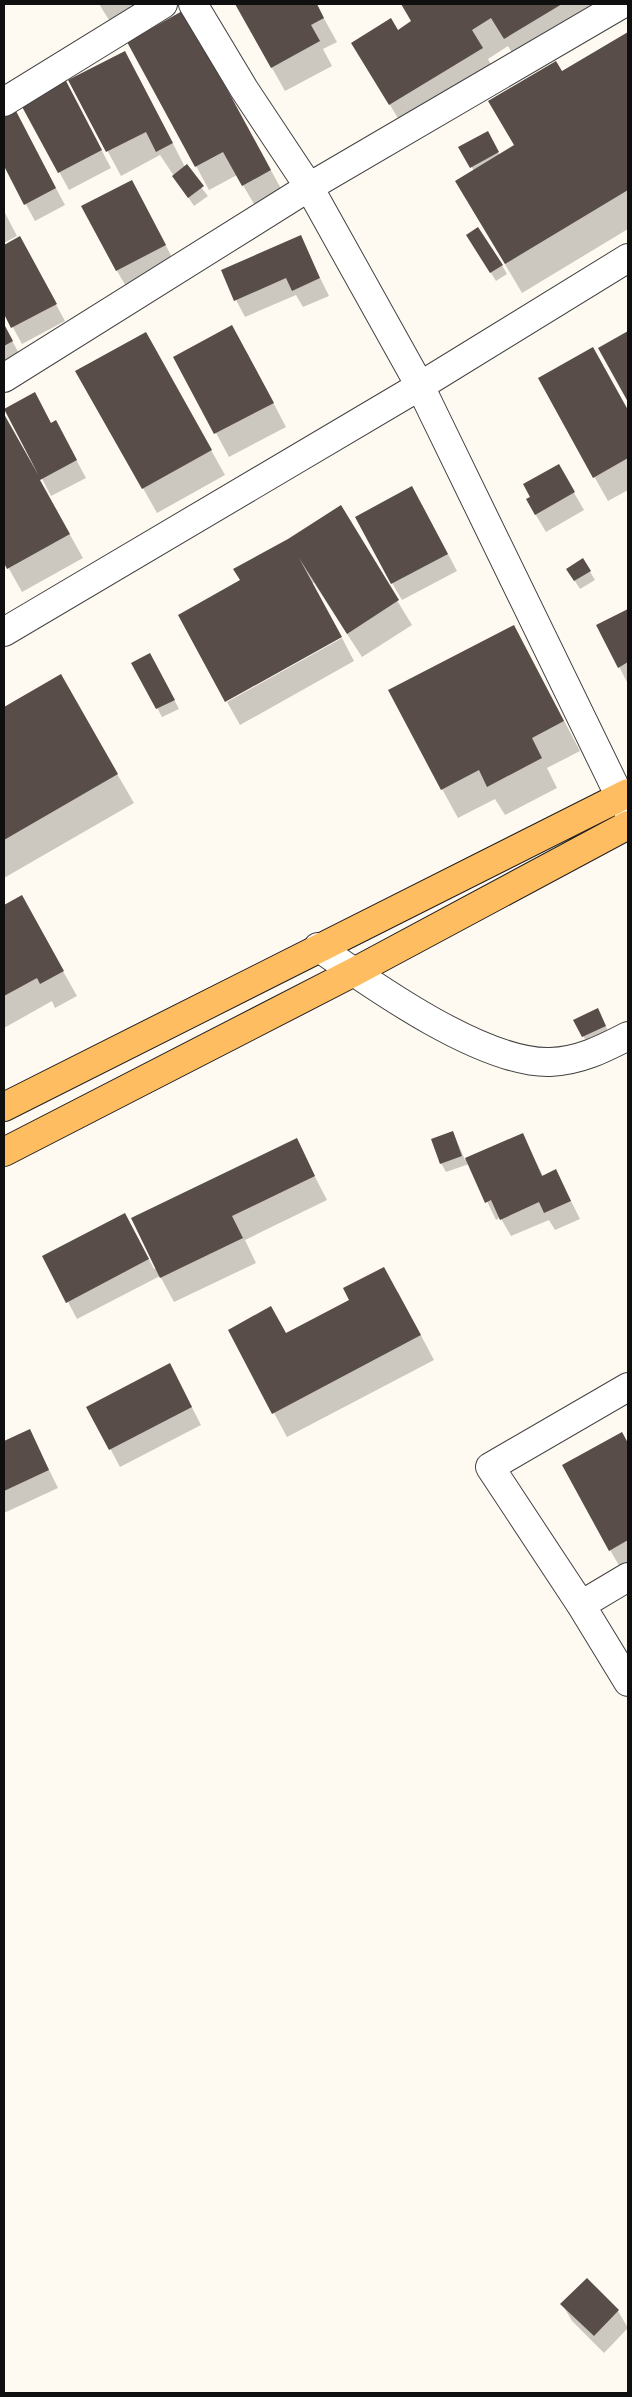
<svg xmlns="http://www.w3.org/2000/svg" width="632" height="2397" viewBox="0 0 632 2397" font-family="'Playfair Display',serif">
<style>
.shadow{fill:#0003}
.building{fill:#594d4a}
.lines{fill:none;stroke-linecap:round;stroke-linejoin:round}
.minor-casing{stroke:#424242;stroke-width:30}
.major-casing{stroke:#202020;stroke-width:30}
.minor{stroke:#fff;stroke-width:28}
.major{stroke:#ffbd61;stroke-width:28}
</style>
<rect width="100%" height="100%" fill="#fffaf1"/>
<path class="shadow" d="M99 4H137L109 20Z
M236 4H316L337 42 323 49 332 66 285 91Z
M402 4H626L521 68 508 46 488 59 498 78 407 133 370 72 398 31 413 22Z
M628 33V229L522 293 473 210 474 171 460 148 487 133 500 156 516 146 562 73Z
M197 36 284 194 257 209 237 175 209 190 196 166Z
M138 76 185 167 208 196 194 206 160 155 121 176 70 81Z
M74 98 111 168 69 190 22 103Z
M15 112 65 205 35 221 4 164V118Z
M141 198 175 263 127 288 117 271Z
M4 211 17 236 4 243Z
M300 237 329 296 303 307 296 295 245 317 236 300Z
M20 238 65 321 22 344 4 311V246Z
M473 244 502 265 507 274 496 281Z
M4 326 22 359 4 369Z
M628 333V400L599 349Z
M593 349 628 412V490L608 501 539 379Z
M246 351 286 427 229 457 175 357Z
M159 357 225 475 157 513 77 371Z
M4 417 83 558 22 592 4 560Z
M56 422 86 478 51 496 42 479 51 424Z
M558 465 584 510 546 532 527 500Z
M422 505 457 571 402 600 392 583Z
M340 507 412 625 362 657 314 583 241 581 288 541Z
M583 560 595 580 580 589 573 578Z
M628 610V684L598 626Z
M514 626 580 751 547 768 557 788 505 815 495 799 458 818 442 789Z
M342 638 354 661 240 725 227 702Z
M133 663H155L179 709 162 717Z
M60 676 134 803 4 878V708Z
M21 897 77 996 55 1008 52 1001 4 1028V907Z
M602 1018 610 1035 588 1045 575 1020Z
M453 1132 465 1160 522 1134 543 1176 556 1171 580 1219 555 1230 549 1220 511 1236 500 1217 496 1220 469 1164 446 1172 441 1163Z
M296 1140 327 1200 245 1240 256 1263 174 1302 160 1276 77 1319 68 1302 135 1232 154 1269 156 1268Z
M398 1292 434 1360 287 1437 229 1330 286 1334Z
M179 1382 201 1425 120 1467 88 1407Z
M30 1431 58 1488 4 1513V1442Z
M622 1434 628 1445 627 1579 610 1550Z
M587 2280 618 2311 628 2328 604 2353 572 2321 562 2304Z"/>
<path class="building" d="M235 4H317L324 18 311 25 320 41 271 68Z
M401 4H562L504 39 491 18 472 30 483 48 389 105 351 43 391 18 398 30 411 21Z
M184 10 271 170 242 186 223 152 195 167 127 42Z
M628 32V190L505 264 455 181 514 145 488 101 556 61 562 71Z
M125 51 173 143 156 152 146 132 106 152 68 80Z
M65 79 102 150 58 173 20 103Z
M16 111 56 188 24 205 4 166V117Z
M488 131 499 152 470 168 458 147Z
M187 164 204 186 188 198 172 176Z
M132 180 166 245 116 271 81 206Z
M478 227 503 265 490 273 466 235Z
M301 235 320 278 292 291 286 278 234 301 221 270Z
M20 236 57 304 11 328 4 314V245Z
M4 324 13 341 4 346Z
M232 325 274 403 214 434 173 357Z
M628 331V402L598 348Z
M146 332 212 450 142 489 75 371Z
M593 347 628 410V458L593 478 538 378Z
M35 392 51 423 56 420 77 460 40 480 70 534 7 569 4 563V414L39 476 4 409Z
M559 464 575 492 535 515 526 499 530 497 523 484Z
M412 486 448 554 391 584 355 517Z
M341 505 399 600 347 634 299 558 342 637 225 702 178 615 240 580 233 569 288 539Z
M583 558 591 571 574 581 566 569Z
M628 609V662L618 668 596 625Z
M514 625 564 721 532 738 542 758 487 787 479 770 441 790 388 690Z
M150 653 175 700 156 709 131 663Z
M61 674 118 774 4 840V707Z
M22 895 64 971 40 984 37 978 4 996V905Z
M598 1008 606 1026 582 1037 573 1020Z
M453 1131 462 1156 440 1164 431 1139Z
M523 1133 542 1176 556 1169 571 1201 544 1213 539 1202 500 1220 491 1200 485 1203 465 1158Z
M297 1138 315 1176 232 1216 243 1238 160 1278 131 1218Z
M125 1213 149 1259 66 1303 42 1256Z
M384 1267 421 1335 272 1414 228 1330 271 1306 286 1333 349 1300 343 1288Z
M170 1363 192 1407 109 1450 86 1407Z
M30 1429 49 1470 4 1491V1441Z
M622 1432 628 1443V1540L609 1551 562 1465Z
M587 2278 619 2310 594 2336 560 2304Z"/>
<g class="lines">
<defs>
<path id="minor" d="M193 4 244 89 309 187 420 386 620 797 628 810
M4 102 163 4
M4 378 309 187 622 4
M4 632 420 386 628 258
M318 947C372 985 483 1064 550 1062 579 1061 603 1049 628 1036
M628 1577 581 1605 628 1682
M581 1605 490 1467 628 1387"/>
<path id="major" d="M4 1107 628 793
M4 1152 354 972 628 825"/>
</defs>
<use href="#minor" class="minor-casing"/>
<use href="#major" class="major-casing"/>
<use href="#minor" class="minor"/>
<use href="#major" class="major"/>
</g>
<rect width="632" height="2397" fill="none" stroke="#0f0f0f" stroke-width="10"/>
</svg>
